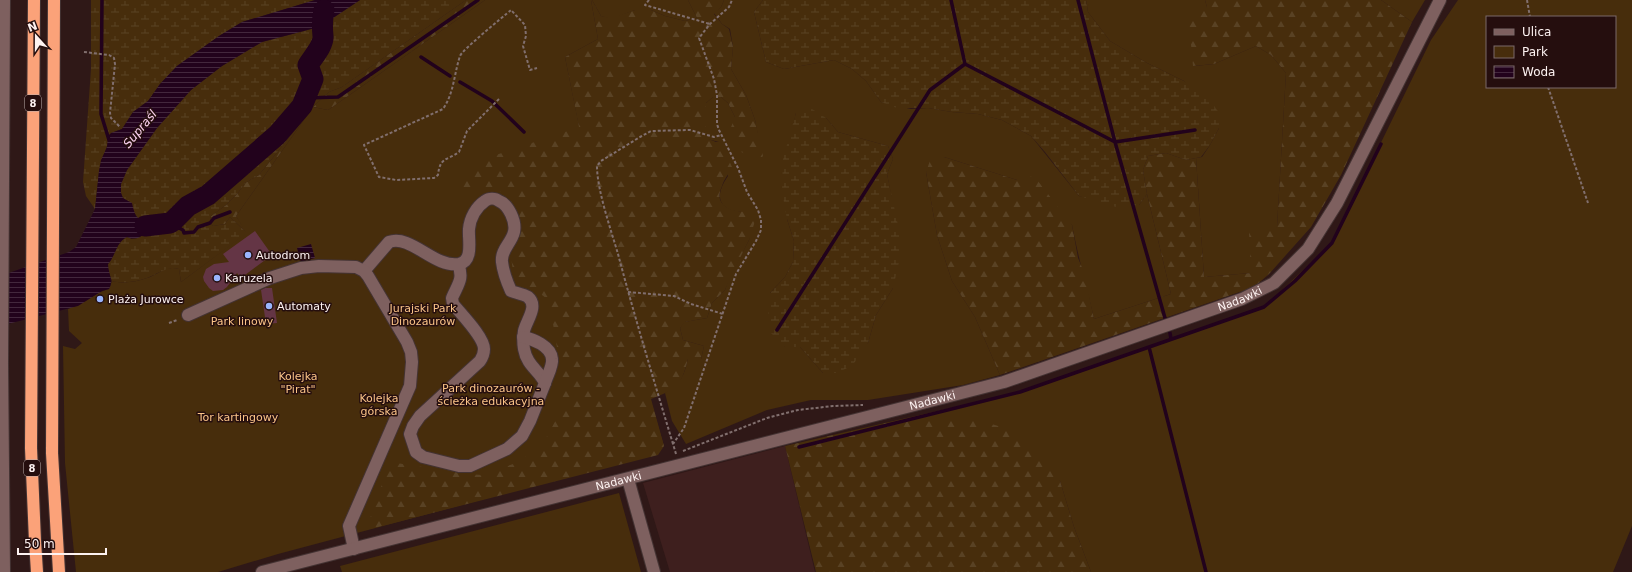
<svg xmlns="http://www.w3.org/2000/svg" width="1632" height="572" viewBox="0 0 1632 572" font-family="'DejaVu Sans',sans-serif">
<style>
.built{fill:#3e1f1e}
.green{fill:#472d0c;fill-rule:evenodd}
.forest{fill:url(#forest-firs)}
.wetland{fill:url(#wetland-marsh)}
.water{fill:url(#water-rules)}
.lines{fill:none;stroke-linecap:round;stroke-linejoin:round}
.stream{stroke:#22021c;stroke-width:3.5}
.river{stroke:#22021c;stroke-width:21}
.building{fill:#643545}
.minor-casing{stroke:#433;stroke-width:14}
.highway-casing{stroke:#433;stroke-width:14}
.path{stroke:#816f6e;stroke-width:2;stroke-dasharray:3 2;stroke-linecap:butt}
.minor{stroke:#7e605f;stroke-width:12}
.highway{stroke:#fba279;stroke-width:12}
.poi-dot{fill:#9ab5fd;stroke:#250e0e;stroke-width:1.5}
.labels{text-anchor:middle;stroke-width:3;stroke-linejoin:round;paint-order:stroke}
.shield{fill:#250e0e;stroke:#bcaead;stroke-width:1}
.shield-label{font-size:10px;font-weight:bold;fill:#fdf2f1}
.poi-label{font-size:11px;fill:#fdf2f1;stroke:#250e0e;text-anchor:start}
.street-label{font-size:11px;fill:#fdf2f1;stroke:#250e0e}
.park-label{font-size:11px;fill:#fbc488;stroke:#250e0e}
.water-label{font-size:12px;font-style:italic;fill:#fbd1ef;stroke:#250e0e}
</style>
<defs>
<pattern id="forest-firs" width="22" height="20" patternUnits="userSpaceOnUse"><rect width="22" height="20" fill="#472d0c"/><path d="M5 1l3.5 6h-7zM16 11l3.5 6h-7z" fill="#594224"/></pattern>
<pattern id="wetland-marsh" width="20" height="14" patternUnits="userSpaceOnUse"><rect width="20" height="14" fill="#472d0c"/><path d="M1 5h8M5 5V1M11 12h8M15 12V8" fill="none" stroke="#594224"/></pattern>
<pattern id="water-rules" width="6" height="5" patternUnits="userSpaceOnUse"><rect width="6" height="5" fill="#22021c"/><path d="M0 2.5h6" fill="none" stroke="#43273d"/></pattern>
</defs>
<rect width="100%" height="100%" fill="#2f1817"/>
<path class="built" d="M785 446 815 572H670L643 483Z"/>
<path class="green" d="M485 0H591L598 39 565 57 598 219 664 446 488 498 278 554 218 572H76L65 463 63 346 75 349 82 343 69 331 68 309C83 304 94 293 109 289L112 281C122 284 136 282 147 278 159 274 166 265 179 269L181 282 246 233 236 216 313 107 328 110Z
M592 0H688L697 18 685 21 665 16 651 10H635L611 19 601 16Z
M724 0H763L754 12 766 62 784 69 834 60 852 69 866 81 881 102 911 109 928 108 952 112 978 114 1002 120 1031 136 1079 196 1139 205 1147 194 1171 294 1094 319C1087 287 1078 257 1072 225L1017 180 944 157 926 172 937 235 952 281 975 317 1000 375 963 385 868 400H811L767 410 686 444 672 421 665 393C682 381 683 378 688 359H701L704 346 683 340 680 328 684 322 707 318 712 303 725 290 729 278 749 240 751 212C724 213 710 202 728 176L720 142 706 139V103L713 97H721L728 103 735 117 758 136 755 120 746 95 731 69 733 47 730 29 722 24 714 13 721 7ZM796 113 826 118 838 132 888 146 893 159 887 174 892 200 893 288 876 315 868 343 823 373 800 347H785L770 293 785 277 793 262 794 241 787 219 791 135Z
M1086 0H1205L1207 7 1192 43 1194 66 1214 64 1256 46 1271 55 1286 73 1277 227 1251 273 1204 277 1196 158 1202 157 1210 145 1219 128 1184 81 1147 63 1110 41 1088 12Z
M1381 0H1425L1412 22Z
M1458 0H1632V526L1613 572H1091L1074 527 1060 481 911 417 1020 392 1264 307 1332 243 1431 40ZM1487 17H1615V87H1487Z
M619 493 641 572H342L340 566Z"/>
<path class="forest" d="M466 0H485L328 110 313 107 236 216 247 233 230 217 225 224 213 226 210 223 211 216 226 205 238 193 245 183 259 175 315 105 329 92 342 87Z
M591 0H592L601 16 611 18 635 10H651L665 16 685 21 697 18 688 0H724L721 7 714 14 722 24 729 29 733 47 731 69 746 95 755 120 763 156 759 160 739 151 730 130 735 117 728 103 721 97H713L706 103V138L716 142 720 141 732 167C729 174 724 179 722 186 712 208 735 212 751 212L755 221 749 240 730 278 725 290 712 303 707 318 685 322 680 328 683 340 704 346 701 359H688C681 387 676 389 651 399L664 446 658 455 366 530 390 462 467 474 482 475 519 462 545 440 557 418 564 389 551 312 546 298 538 292 518 284 514 278 511 257 509 201 502 192 491 188 455 189 475 162 579 127 565 57 598 39Z
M1205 0H1381L1412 22 1341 175 1311 227 1269 274 1254 287 1000 375 975 317 952 281 937 235 926 172 931 158 944 157 1017 180 1034 176 1072 225 1078 258 1084 272 1094 319 1171 294 1147 194 1143 170 1148 156 1166 153 1186 160 1196 158 1204 277 1251 273 1249 232 1277 227 1286 73 1271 55 1256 46 1214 64 1193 66 1188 12 1207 7Z
M911 417H968L1005 428 1033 448 1060 481 1074 527 1091 572H816L785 446Z"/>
<path class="wetland" d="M91 0H315L242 22 219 36 177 66 160 84 148 101 133 112 122 129 111 133 99 171 95 209 86 196 83 182 91 69Z
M360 0H466L342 87 329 92 315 105 259 175 245 183 238 193 226 205 211 216 210 223 213 226 225 224 230 217 247 233 181 282 179 269C167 266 158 274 147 278 136 282 122 284 112 281L108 270V264C116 255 116 242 127 237L132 239 144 221 138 218 123 198 121 193V184L127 170 157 128 191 90 222 66 262 42 315 28 322 29 327 22Z
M763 0H1086L1088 12 1110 41 1147 63 1184 81 1212 103 1220 114 1219 128 1210 145 1201 157 1186 160 1166 153 1148 156 1143 170 1147 194 1139 205 1116 207 1079 196 1045 152 1031 136 1002 120 978 114 952 112 928 108H897L881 102 866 81 852 69 834 60 784 69 766 62 754 12Z
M812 109 826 118 838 132 888 146 893 159 887 174 899 230 900 258 893 288 876 315 868 343 852 366 836 373H823L800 347H785L770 332 768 320 770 293 785 277 793 262 794 241 787 219 782 191 783 159 796 113Z"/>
<path class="water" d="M315 0H360L327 22 322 29 315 28 262 42 222 66 191 90 157 128 127 170 121 184V193L123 198 132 203C133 207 134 212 136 216 141 223 163 221 171 219L174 222V226C167 229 159 227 151 230 141 234 140 242 127 237 116 242 116 255 108 264 108 273 114 280 109 289L102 291 78 306 0 326V276L69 252 76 247 95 209 99 171 101 160 107 147 108 136 111 133 122 129 133 112 148 101 160 84 177 66 219 36 242 22Z
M311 244 315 258 301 262 297 248Z"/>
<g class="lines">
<path class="stream" d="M102 0 101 114 109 140
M1078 0 1115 142 1165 318
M421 57 450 76
M965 64 1115 142 1195 130
M460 82 492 101 524 132
M305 98 338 97 478 0
M171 224 183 230 184 233 194 232 198 227 210 223 214 218 230 212
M777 330 930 90 965 64 951 0
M1170 333 1171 339
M1149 347 1206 572
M799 447 1020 392 1264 307 1295 281 1332 243 1381 144"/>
<path class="river" d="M145 226 170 223 173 221 188 206 208 195 238 169 277 135 302 106 313 79 308 65C313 57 324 45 323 36 322 26 322 19 324 10"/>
</g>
<path class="building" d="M255 231 272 255 241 278 237 273 227 287 223 290 213 291 209 288 204 281 203 277 206 269 214 264 229 262 223 254Z
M265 288H272L277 323 266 324 261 290Z"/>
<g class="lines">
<defs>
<g id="minor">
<path d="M364 271 389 242C411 234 434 268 459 264 474 261 468 239 469 229 470 218 476 207 485 201 489 198 495 198 499 201 505 203 508 208 511 214 523 239 500 244 502 262 503 271 507 282 511 291 516 293 523 294 528 297 539 306 526 321 524 331 523 337 523 343 524 349 527 366 539 370 545 383L530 421 522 436 507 449 470 466H459L423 457 416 452 410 434 413 426 420 416 480 361C482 358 484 353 484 349 484 337 461 314 453 304L452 298C458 284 464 279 458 264"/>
<path d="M188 315 270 278 301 268 319 266 356 267 364 271 368 276 407 342 411 352 412 362 410 386 349 526 354 549"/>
<path d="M523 337C533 339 551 346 552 359 553 366 547 376 545 383"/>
<path d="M628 479 654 572"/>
<path d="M4 572 2 364 4 0"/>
<path id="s1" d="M262 572 1004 382 1242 299 1274 283 1308 249 1337 203 1440 0"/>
</g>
<path id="highway" d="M34 0 31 448 35 541 37 572
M54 0 52 453 59 572"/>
</defs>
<use href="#minor" class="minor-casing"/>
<use href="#highway" class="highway-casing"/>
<path class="path" d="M649 0 645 5 710 24
M1527 0 1530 17
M84 52 109 55 114 58 115 64 110 113 111 118 120 127
M1548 87 1588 203
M499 99 467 131 459 152C446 161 440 157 438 175L434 178 396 180 379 177 364 145 443 109C454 93 454 74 460 56 462 50 503 17 511 10L525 25 526 36 523 46 530 70 537 68
M628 292 674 296 691 304 723 314
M169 323 177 320
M673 444C654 381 635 318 618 254 611 230 597 190 597 166L601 161 640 137 651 131 690 130 714 137 721 135
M683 451 767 418 798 410 833 406 863 405
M676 454 673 444 684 428 736 274 756 241 761 230V220L758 210 747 192 738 168 719 130 717 124V95L714 79 699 38 710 24 729 7 732 0"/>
<use href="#minor" class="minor"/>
<use href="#highway" class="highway"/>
</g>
<g class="poi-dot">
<circle cx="248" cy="255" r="4"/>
<circle cx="217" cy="278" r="4"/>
<circle cx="100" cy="299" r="4"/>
<circle cx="269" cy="306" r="4"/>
</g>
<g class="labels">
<g class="shield">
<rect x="25" y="95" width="16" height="16" rx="3"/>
<rect x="24" y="460" width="16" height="16" rx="3"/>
</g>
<g class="shield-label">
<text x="33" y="107">8</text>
<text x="32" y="472">8</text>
</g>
<g class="poi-label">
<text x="256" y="259">Autodrom</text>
<text x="225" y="282">Karuzela</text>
<text x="108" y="303">Plaża Jurowce</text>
<text x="277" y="310">Automaty</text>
</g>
<g class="street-label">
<text dy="4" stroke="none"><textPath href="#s1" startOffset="1016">Nadawki</textPath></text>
<text dy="4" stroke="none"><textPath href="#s1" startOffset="692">Nadawki</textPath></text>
<text dy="4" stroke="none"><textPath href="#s1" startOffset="368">Nadawki</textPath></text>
</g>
<g class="park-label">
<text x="423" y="312">Jurajski Park<tspan x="423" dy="13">Dinozaurów</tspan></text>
<text x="242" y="325">Park linowy</text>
<text x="298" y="380">Kolejka<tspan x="298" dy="13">"Pirat"</tspan></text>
<text x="491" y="392">Park dinozaurów -<tspan x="491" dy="13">ścieżka edukacyjna</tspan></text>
<text x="379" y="402">Kolejka<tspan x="379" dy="13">górska</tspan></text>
<text x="238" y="421">Tor kartingowy</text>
</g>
<g class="water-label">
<text transform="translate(140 129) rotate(-50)" y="4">Supraśl</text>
</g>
</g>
<rect x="1486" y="16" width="130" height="72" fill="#250e0e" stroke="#7b6969"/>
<rect x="1494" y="29" width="20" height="6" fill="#7e605f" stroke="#7b6969"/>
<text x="1522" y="36" font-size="12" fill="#fdf2f1">Ulica</text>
<rect x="1494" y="46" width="20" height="12" fill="#472d0c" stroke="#7b6969"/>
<text x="1522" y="56" font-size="12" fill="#fdf2f1">Park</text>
<rect x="1494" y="66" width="20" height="12" fill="url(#water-rules)" stroke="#7b6969"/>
<text x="1522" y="76" font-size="12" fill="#fdf2f1">Woda</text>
<g transform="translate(36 36) rotate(339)" stroke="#250e0e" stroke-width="3" paint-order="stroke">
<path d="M0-3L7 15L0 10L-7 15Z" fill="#fdf2f1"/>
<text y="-6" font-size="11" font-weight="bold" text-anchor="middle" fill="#fdf2f1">N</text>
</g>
<path d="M18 548v6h88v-6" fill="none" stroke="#fdf2f1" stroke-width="2"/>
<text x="24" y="548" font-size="12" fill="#fdf2f1" stroke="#250e0e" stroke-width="3" paint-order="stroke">50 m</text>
</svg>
